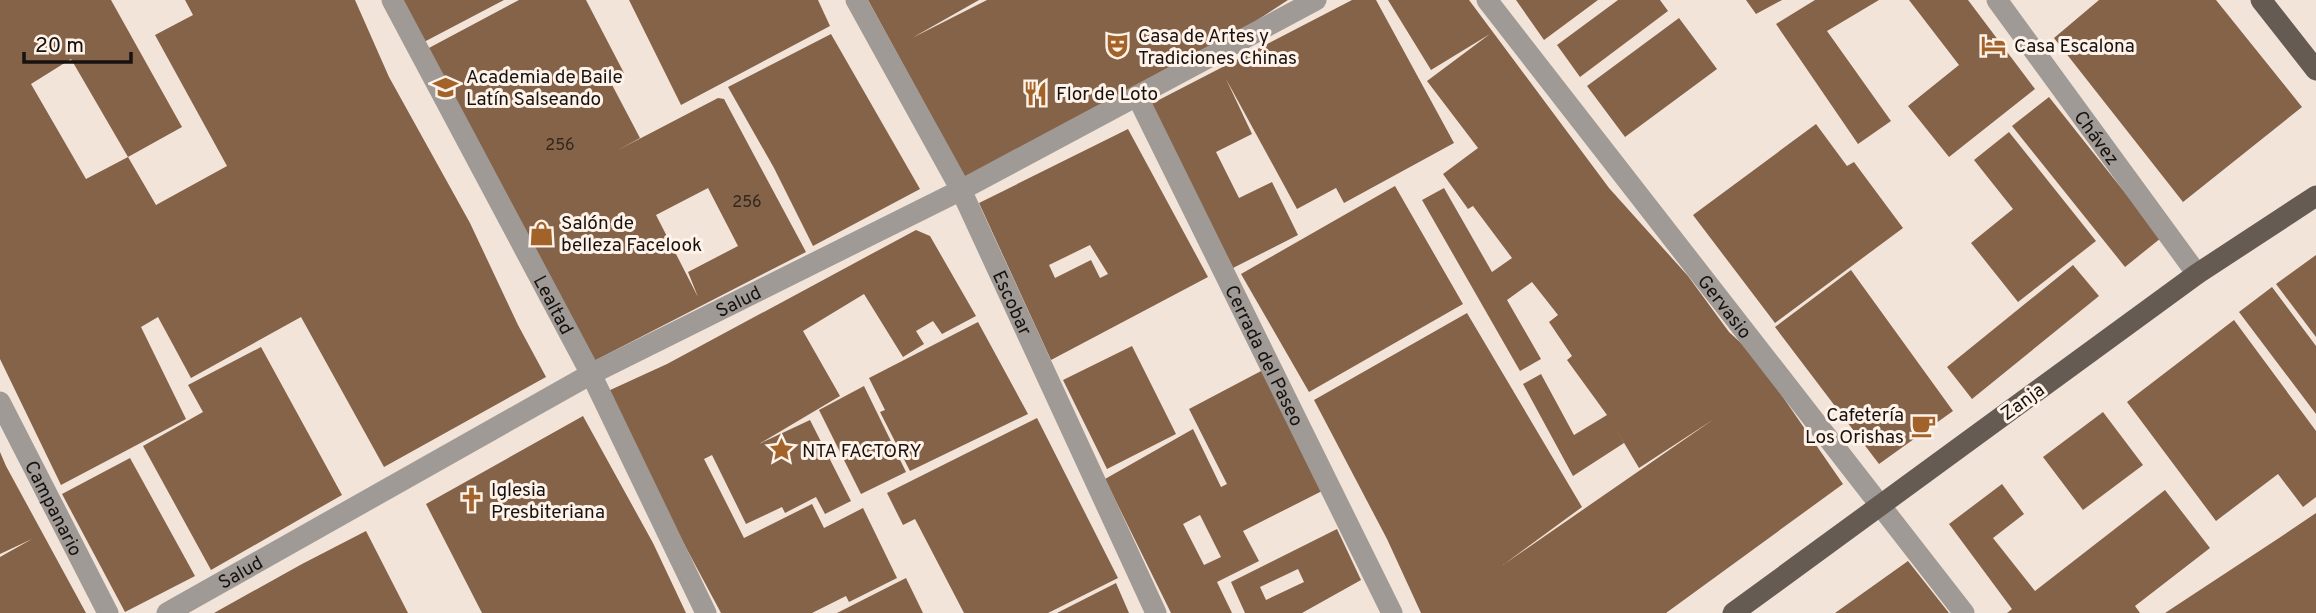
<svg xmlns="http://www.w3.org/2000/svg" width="2316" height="613" viewBox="0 0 2316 613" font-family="Overpass,sans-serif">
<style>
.building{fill:#856348;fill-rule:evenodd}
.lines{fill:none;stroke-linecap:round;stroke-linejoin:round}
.minor{stroke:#a09a96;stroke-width:21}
.major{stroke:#665b53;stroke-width:21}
.labels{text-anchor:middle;stroke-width:6;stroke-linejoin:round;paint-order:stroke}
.number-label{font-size:16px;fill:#32261d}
.poi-label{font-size:19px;fill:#17120f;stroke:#fef2e9;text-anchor:start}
.street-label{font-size:19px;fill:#17120f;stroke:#fef2e9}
</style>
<rect width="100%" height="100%" fill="#f3e4d9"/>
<path class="building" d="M0 0H111L182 127 128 157 71 59 31 84 86 179 128 157 156 205 227 166 155 35 193 15 185 0H355L389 77 470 223 518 325 546 377 384 467 301 317 191 378 158 317 141 327 186 419 61 485 0 359Z
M402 0H504L424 42Z
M519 0H586L624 73 610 81 640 138 618 150 718 98 724 99 806 252 594 361 427 49ZM708 188 738 246 688 272 698 297 656 215Z
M629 0H818L830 26 681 105Z
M868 0H979L912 38 987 0H1288L1245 28 965 178Z
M1352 0H1376L1454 143 1344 203 1336 188 1297 209 1226 79 1252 134 1216 152 1239 198 1272 182 1298 235 1233 268 1151 104Z
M1388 0H1469L1609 188 1688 276 1729 332 1753 354 1843 484 1666 613H1421L1387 539 1314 400 1467 313 1582 507 1503 565 1714 419 1639 468 1614 426 1624 443 1573 476 1523 384 1541 374 1574 435 1607 415 1567 360 1572 356 1549 322 1558 315 1532 282 1507 300 1541 359 1520 371 1422 200 1444 188 1492 272 1512 258 1473 206 1468 209 1443 174 1478 148 1427 81 1490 34 1431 70Z
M1516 0H1598L1544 40Z
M1618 0H1660L1668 11 1580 77 1557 45Z
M1746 0H1782L1756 14Z
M1815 0H1879L1827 31 1891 121 1858 144 1776 24Z
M1909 0H1968L2035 89 1949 157 1908 106 1959 65Z
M2099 0H2216L2302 107 2183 202 2054 38Z
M1679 18 1717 69 1625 137 1587 86Z
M831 34 920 189 813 246 774 168 728 87Z
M2049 97 2161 238 2125 267 2012 126Z
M1816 124 1847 166 1854 162 1903 228 1775 323 1693 215Z
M1128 129 1208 277 1051 360 979 203ZM1090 245 1108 274 1100 278 1091 260 1055 278 1049 265Z
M2009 132 2096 241 2018 302 1971 243 2013 209 1974 160Z
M1395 186 1463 304 1309 392 1241 274Z
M916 230 930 236 976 316 942 334 933 321 916 331 924 344 903 357 864 294 803 331 840 396 759 444 810 420 851 501 825 514 816 497 785 513 782 507 746 524 712 455 704 459 744 538 812 504 824 528 863 508 897 578 849 602 846 596 812 613H721L653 486 608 391 667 364Z
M2316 255V337L2276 284Z
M2073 265 2099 296 1972 399 1947 367Z
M1851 270 1953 411 1879 464 1775 327Z
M2272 287 2316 346V414L2239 312Z
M2234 320 2316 431V497L2303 507 2278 474 2216 521 2127 402Z
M978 322 1028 414 910 471 880 412 885 410 869 378Z
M1132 346 1176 434 1107 469 1063 380Z
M261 347 342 495 211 570 143 446 203 412 188 385Z
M1263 370 1324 490 1243 531 1259 561 1217 582 1232 613H1171L1105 479 1193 429 1221 487 1227 484 1189 409ZM1200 515 1221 557 1204 565 1183 524Z
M864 386 906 472 861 494 819 410Z
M2103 412 2143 465 2083 510 2043 457Z
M583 416 653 543 686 613H482L426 504Z
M1037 418 1118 578 1048 613H964L915 519 903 525 887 493Z
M0 452 6 466 86 613H0V557L32 539 0 554Z
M130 458 195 576 125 612 62 494Z
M2002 484 2024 514 1993 538 2035 591 2165 490 2210 548 2135 606 2140 613H2007L2012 609 1949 524Z
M2316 513V613H2165L2279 538Z
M1337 529 1361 580 1302 613H1245L1231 582ZM1298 569 1304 582 1266 600 1260 587Z
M366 531 408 613H214L302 564Z
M1908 561 1949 613H1835Z
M906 578 923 613H837Z
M1116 583 1129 613H1057Z"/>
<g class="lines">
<g class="minor">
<path id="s1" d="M392 0 591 374 706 613"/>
<path id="s2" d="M856 0 961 190 1156 613"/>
<path id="s3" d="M1487 0 1964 613"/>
<path id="s4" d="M1997 0 2197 274"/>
<path id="s5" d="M1137 96 1392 613"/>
<path id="s6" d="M0 402 108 613"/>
<path id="s7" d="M167 613 591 374 961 190 1316 0"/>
</g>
<path class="major" d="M2261 0 2316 70
M1733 613 2197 274 2316 196"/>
</g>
<defs>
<symbol id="hotel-bare" viewBox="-9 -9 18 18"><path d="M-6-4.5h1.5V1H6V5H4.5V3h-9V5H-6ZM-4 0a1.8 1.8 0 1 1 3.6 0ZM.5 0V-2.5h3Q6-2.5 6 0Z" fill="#a2632b" stroke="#fef2e9" stroke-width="2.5" paint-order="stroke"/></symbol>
<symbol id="theatre-bare" viewBox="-9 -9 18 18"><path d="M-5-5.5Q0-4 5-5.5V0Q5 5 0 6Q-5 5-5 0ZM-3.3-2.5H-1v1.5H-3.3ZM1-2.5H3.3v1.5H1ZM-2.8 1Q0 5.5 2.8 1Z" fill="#a2632b" stroke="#fef2e9" stroke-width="2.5" paint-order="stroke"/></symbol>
<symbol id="school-bare" viewBox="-9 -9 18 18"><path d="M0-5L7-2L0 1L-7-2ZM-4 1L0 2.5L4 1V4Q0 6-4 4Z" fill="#a2632b" stroke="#fef2e9" stroke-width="2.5" paint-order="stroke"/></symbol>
<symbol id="restaurant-bare" viewBox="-9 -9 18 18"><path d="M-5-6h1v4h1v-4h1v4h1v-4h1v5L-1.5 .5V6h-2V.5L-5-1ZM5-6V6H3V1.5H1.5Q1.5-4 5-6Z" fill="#a2632b" stroke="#fef2e9" stroke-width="2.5" paint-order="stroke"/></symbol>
<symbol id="shop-bare" viewBox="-9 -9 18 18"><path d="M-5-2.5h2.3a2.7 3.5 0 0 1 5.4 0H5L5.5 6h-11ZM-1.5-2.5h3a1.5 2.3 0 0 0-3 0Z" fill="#a2632b" stroke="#fef2e9" stroke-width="2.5" paint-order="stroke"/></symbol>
<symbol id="cafe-bare" viewBox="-9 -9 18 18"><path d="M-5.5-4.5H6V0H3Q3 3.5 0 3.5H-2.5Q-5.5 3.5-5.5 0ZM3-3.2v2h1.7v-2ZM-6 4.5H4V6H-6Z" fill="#a2632b" stroke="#fef2e9" stroke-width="2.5" paint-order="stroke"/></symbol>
<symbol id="sight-bare" viewBox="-9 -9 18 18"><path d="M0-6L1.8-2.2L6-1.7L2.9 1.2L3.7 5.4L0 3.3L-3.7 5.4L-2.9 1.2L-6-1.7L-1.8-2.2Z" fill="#a2632b" stroke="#fef2e9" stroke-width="2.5" paint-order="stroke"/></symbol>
<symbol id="church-bare" viewBox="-9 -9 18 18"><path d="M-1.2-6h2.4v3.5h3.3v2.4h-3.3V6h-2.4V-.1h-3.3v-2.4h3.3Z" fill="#a2632b" stroke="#fef2e9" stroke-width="2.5" paint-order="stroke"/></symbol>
</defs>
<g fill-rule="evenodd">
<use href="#hotel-bare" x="1976" y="28" width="35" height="35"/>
<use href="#theatre-bare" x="1100" y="28" width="35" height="35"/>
<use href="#school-bare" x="428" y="70" width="35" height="35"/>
<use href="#restaurant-bare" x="1018" y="76" width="35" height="35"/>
<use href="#shop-bare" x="524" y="216" width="35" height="35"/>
<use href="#cafe-bare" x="1906" y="408" width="35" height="35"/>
<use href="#sight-bare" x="764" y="432" width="35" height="35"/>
<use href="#church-bare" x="454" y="482" width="35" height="35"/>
</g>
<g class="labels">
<g class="number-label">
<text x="560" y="150">256</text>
<text x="747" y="207">256</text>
</g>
<g class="poi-label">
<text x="1138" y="42">Casa de Artes y<tspan x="1138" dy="22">Tradiciones Chinas</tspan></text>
<text x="2014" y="52">Casa Escalona</text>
<text x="466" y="83">Academia de Baile<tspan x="466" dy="22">Latín Salseando</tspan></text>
<text x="1056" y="100">Flor de Loto</text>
<text x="561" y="229">Salón de<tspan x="561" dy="22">belleza Facelook</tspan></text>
<text x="1904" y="421" text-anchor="end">Cafetería<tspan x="1904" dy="22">Los Orishas</tspan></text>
<text x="802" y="457">NTA FACTORY</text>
<text x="491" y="496">Iglesia<tspan x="491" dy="22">Presbiteriana</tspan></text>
</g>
<g class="street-label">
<text dy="7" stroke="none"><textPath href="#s4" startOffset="170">Chávez</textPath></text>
<text dy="7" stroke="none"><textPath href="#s7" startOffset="651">Salud</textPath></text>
<text dy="7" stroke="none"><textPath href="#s2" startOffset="341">Escobar</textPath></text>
<text dy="7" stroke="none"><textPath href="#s1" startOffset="345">Lealtad</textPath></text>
<text dy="7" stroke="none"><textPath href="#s3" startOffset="388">Gervasio</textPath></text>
<text dy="7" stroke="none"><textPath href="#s5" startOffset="289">Cerrada del Paseo</textPath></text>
<text transform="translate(2022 401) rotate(-36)" y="7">Zanja</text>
<text dy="7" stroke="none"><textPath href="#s6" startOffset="119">Campanario</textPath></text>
<text dy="7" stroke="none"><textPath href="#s7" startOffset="84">Salud</textPath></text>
</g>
</g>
<path d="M24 52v10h107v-10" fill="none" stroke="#17120f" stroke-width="3.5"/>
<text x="35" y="52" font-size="21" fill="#17120f" stroke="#fef2e9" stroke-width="5" paint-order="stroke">20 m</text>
</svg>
